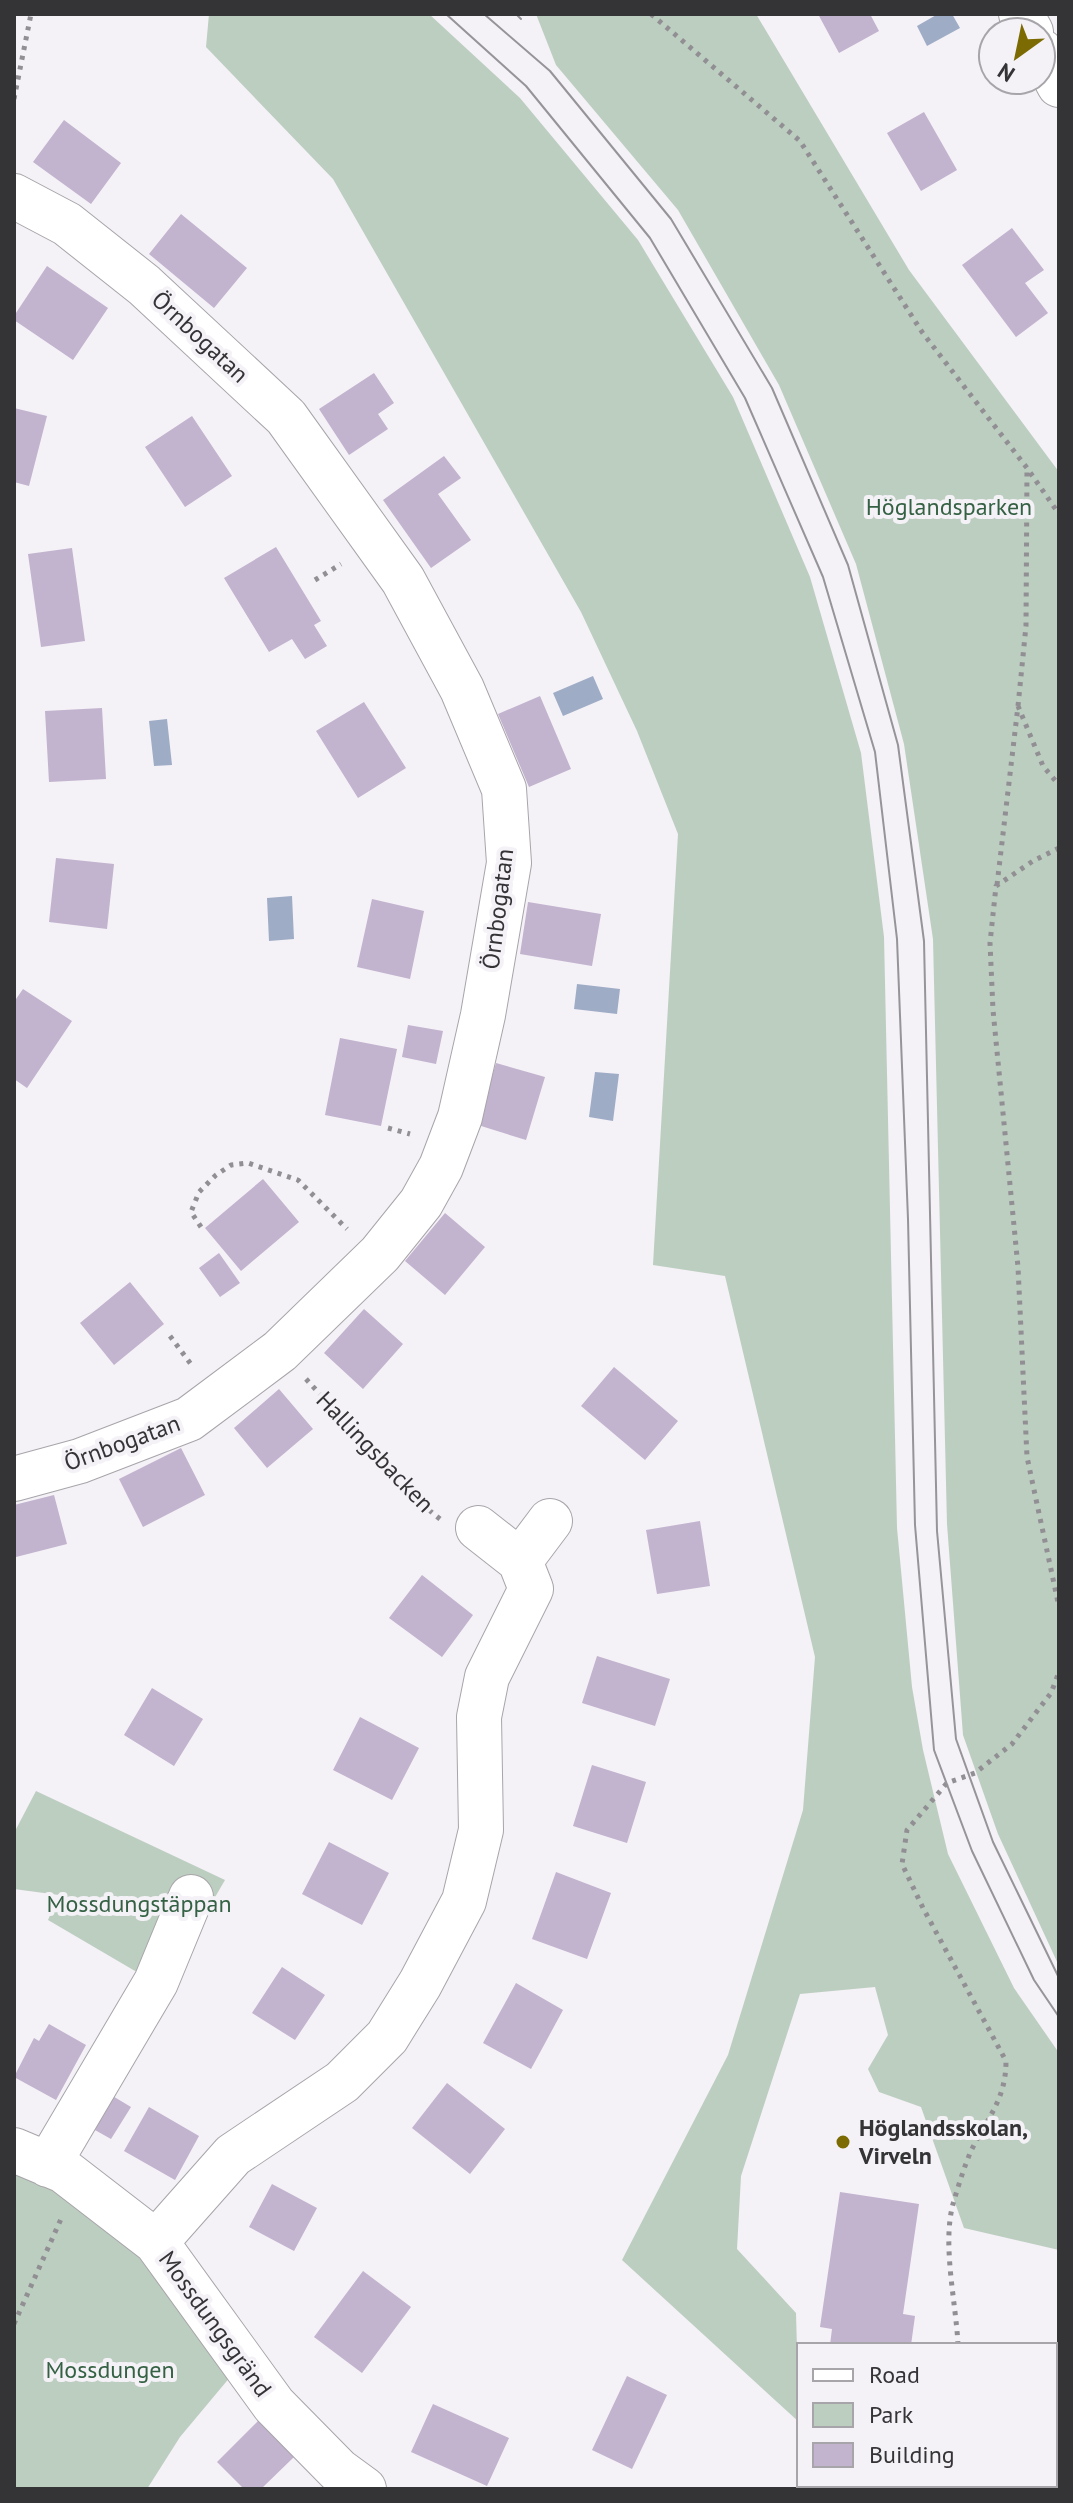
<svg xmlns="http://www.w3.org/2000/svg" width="1073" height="2503" viewBox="0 0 1073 2503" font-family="'PT Sans',sans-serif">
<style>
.green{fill:#bccec0}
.water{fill:#9eacc6}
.building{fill:#c2b3ce}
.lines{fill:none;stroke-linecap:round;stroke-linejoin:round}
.minor-casing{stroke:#a8a5aa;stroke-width:46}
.path{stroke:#918f93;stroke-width:5;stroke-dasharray:4 6;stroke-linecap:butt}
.minor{stroke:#fff;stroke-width:44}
.tram{stroke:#969498;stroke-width:2}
.poi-dot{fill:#7c6a02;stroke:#f4f1f7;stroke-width:3}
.labels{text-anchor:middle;stroke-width:8;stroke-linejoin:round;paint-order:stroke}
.street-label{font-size:24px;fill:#343335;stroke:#f4f1f7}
.park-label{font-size:24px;fill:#346143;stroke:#f4f1f7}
.poi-label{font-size:24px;font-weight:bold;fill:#343335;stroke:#f4f1f7;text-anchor:start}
</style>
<rect width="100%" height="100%" fill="#f4f1f7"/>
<path class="green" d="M209 14H429L520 98 638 240 733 397 810 577 861 753 884 937 897 1528 912 1687 923 1750 948 1854 1014 1988 1059 2053V2250L964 2228 921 2107 879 2092 868 2069 888 2035 875 1987 800 1994 741 2176 737 2249 796 2313 799 2422 622 2260 728 2055 803 1810 815 1657 725 1276 653 1265 678 834 637 731 581 612 333 179 206 47Z
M536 14H756L909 270 1059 472V1966L998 1834 963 1735 947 1524 933 939 904 744 856 564 779 385 678 210 556 65Z
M36 1791 225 1880 64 2157 30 2140 66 2122 147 1978 48 1920 59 1895 14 1889V1833Z
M14 2165 50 2180 148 2253 231 2376 180 2437 147 2489H14Z"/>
<path class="water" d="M938 14H952L960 28 927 46 917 26Z
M593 676 603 699 563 716 553 693Z
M167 719 172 765 154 766 149 721Z
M292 896 294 939 269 941 267 898Z
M577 984 620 989 617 1014 574 1009Z
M595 1072 619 1074 613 1121 589 1117Z"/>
<path class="building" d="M818 14H870L879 31 839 53Z
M924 112 957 170 921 191 887 133Z
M64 120 121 163 91 204 33 162Z
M181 214 247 268 214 308 149 254Z
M1012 228 1044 270 1025 283 1048 313 1016 337 962 265Z
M47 266 108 308 73 360 14 320V316Z
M374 373 394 403 378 414 388 429 349 455 319 409Z
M14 408 47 416 29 486 14 482Z
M192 416 232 476 185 507 145 447Z
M444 456 461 478 438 494 471 540 431 568 383 500Z
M276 547 321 621 314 625 327 646 305 659 292 639 269 652 224 578Z
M72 548 85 641 41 647 28 554Z
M540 696 571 769 529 787 498 714Z
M364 702 406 768 358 798 316 731Z
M102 708 106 779 49 782 45 711Z
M56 858 114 864 107 929 49 922Z
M372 899 424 911 410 979 357 967Z
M528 902 601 914 592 966 520 954Z
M23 989 72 1021 27 1088 14 1079V1002Z
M408 1025 443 1031 436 1064 402 1057Z
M340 1038 397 1049 381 1126 325 1115Z
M496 1063 545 1077 526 1140 478 1125Z
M263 1179 299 1222 241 1271 205 1228Z
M445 1213 485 1247 445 1295 405 1261Z
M219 1253 240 1283 220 1297 199 1268Z
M130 1282 164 1324 114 1365 80 1323Z
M364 1309 403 1344 363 1389 324 1353Z
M614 1367 678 1421 645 1460 581 1406Z
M279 1389 313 1429 267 1468 234 1428Z
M181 1448 205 1495 143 1527 119 1479Z
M54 1495 67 1544 16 1557 14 1505Z
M700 1521 710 1586 657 1594 646 1530Z
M422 1575 473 1615 442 1657 389 1618Z
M597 1656 670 1679 655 1726 582 1703Z
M152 1688 203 1719 174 1766 124 1735Z
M360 1717 419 1748 392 1800 333 1770Z
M592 1765 646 1782 627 1843 573 1826Z
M329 1842 389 1873 362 1925 302 1894Z
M556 1872 611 1893 587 1959 532 1939Z
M282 1967 325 1995 295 2040 252 2013Z
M516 1983 563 2010 531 2069 483 2043Z
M49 2024 86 2045 56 2100 14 2077 34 2038 39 2041Z
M447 2083 505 2129 470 2174 412 2128Z
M106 2092 131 2107 111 2139 86 2125Z
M149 2107 199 2136 175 2180 124 2151Z
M272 2184 317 2208 294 2251 249 2227Z
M840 2192 919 2204 903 2314 915 2316 911 2345H830L832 2329 820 2327Z
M363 2271 411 2307 362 2373 314 2337Z
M1059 2354V2427H1055V2355Z
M627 2376 667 2395 632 2469 592 2450Z
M433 2404 509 2438 487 2486 411 2452Z
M259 2420 295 2456 261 2489H244L217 2462Z"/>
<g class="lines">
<defs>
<path id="minor" d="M1021 14 1031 32
M1041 51 1059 85
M14 196 67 224 144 285 286 417 403 580 462 689 504 789 509 863 483 1015 460 1117 441 1167 421 1203 380 1254 280 1351 189 1419 80 1461 14 1479
M520 1561 550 1521
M14 2150 64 2171 156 2242 274 2405 338 2470 364 2489
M48 2165 156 1982 191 1897
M156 2242 233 2155 342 2082 387 2037 420 1984 464 1901 481 1830 479 1717 487 1677 531 1589 520 1561 478 1528
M1055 2470H1059
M956 2489 976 2485"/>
</defs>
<use href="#minor" class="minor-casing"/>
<path class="path" d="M651 14 800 141 922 332 1027 468 1059 514
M14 99 31 14
M315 580 341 564
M1018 706 1026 626 1027 468
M1059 848 1033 861 996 886 990 943 993 1010 1018 1267 1027 1457 1059 1607
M997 885 1018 706 1043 766 1059 785
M388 1128 410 1134
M201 1227 191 1212 199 1192 216 1175 231 1165 248 1163 298 1180 347 1229
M170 1336 193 1367
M306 1379 419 1502 440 1519
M14 2324 61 2219
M958 2345C956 2302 942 2245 953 2204 958 2187 964 2167 971 2151 987 2118 1006 2100 1006 2061L923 1908 902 1864 907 1830 947 1783 975 1773 1012 1744 1051 1693 1059 1672"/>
<use href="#minor" class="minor"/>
<path class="tram" d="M446 14 526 86 650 238 745 398 823 577 875 752 897 939 908 1219 915 1525 934 1750 972 1851 1034 1980 1059 2017
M484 14 550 71 671 219 772 388 848 565 898 745 924 941 937 1531 956 1739 993 1842 1059 1978
M516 14 521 19"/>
</g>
<circle class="poi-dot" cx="843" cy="2142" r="8"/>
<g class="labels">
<g class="street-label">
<text transform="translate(200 337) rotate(43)" y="8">Örnbogatan</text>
<text transform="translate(498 909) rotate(-83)" y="8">Örnbogatan</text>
<text transform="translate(122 1443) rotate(-20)" y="8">Örnbogatan</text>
<text transform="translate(375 1452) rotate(46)" y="8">Hallingsbacken</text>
<text transform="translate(215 2324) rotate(54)" y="8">Mossdungsgränd</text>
</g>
<g class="park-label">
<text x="949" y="515">Höglandsparken</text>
<text x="139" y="1912">Mossdungstäppan</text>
<text x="110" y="2378">Mossdungen</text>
</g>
<g class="poi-label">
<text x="859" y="2136">Höglandsskolan,<tspan x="859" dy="28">Virveln</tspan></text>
</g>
</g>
<rect width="1073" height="2503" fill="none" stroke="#343335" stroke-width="32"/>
<rect x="797" y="2343" width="260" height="144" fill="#f4f1f7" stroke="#a7a5a9" stroke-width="2"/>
<rect x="813" y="2369" width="40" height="12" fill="#ffffff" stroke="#a7a5a9" stroke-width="2"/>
<text x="869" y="2383" font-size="24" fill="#343335">Road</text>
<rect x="813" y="2403" width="40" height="24" fill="#bccec0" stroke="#a7a5a9" stroke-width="2"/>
<text x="869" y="2423" font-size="24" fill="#343335">Park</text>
<rect x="813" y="2443" width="40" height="24" fill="#c2b3ce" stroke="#a7a5a9" stroke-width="2"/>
<text x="869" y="2463" font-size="24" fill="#343335">Building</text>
<g transform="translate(1017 56) rotate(213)"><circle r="38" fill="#f4f1f7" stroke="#a7a5a9" stroke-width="2"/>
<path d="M0-6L14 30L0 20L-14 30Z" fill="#7c6a02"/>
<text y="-12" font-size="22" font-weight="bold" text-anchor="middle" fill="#343335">N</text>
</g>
</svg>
